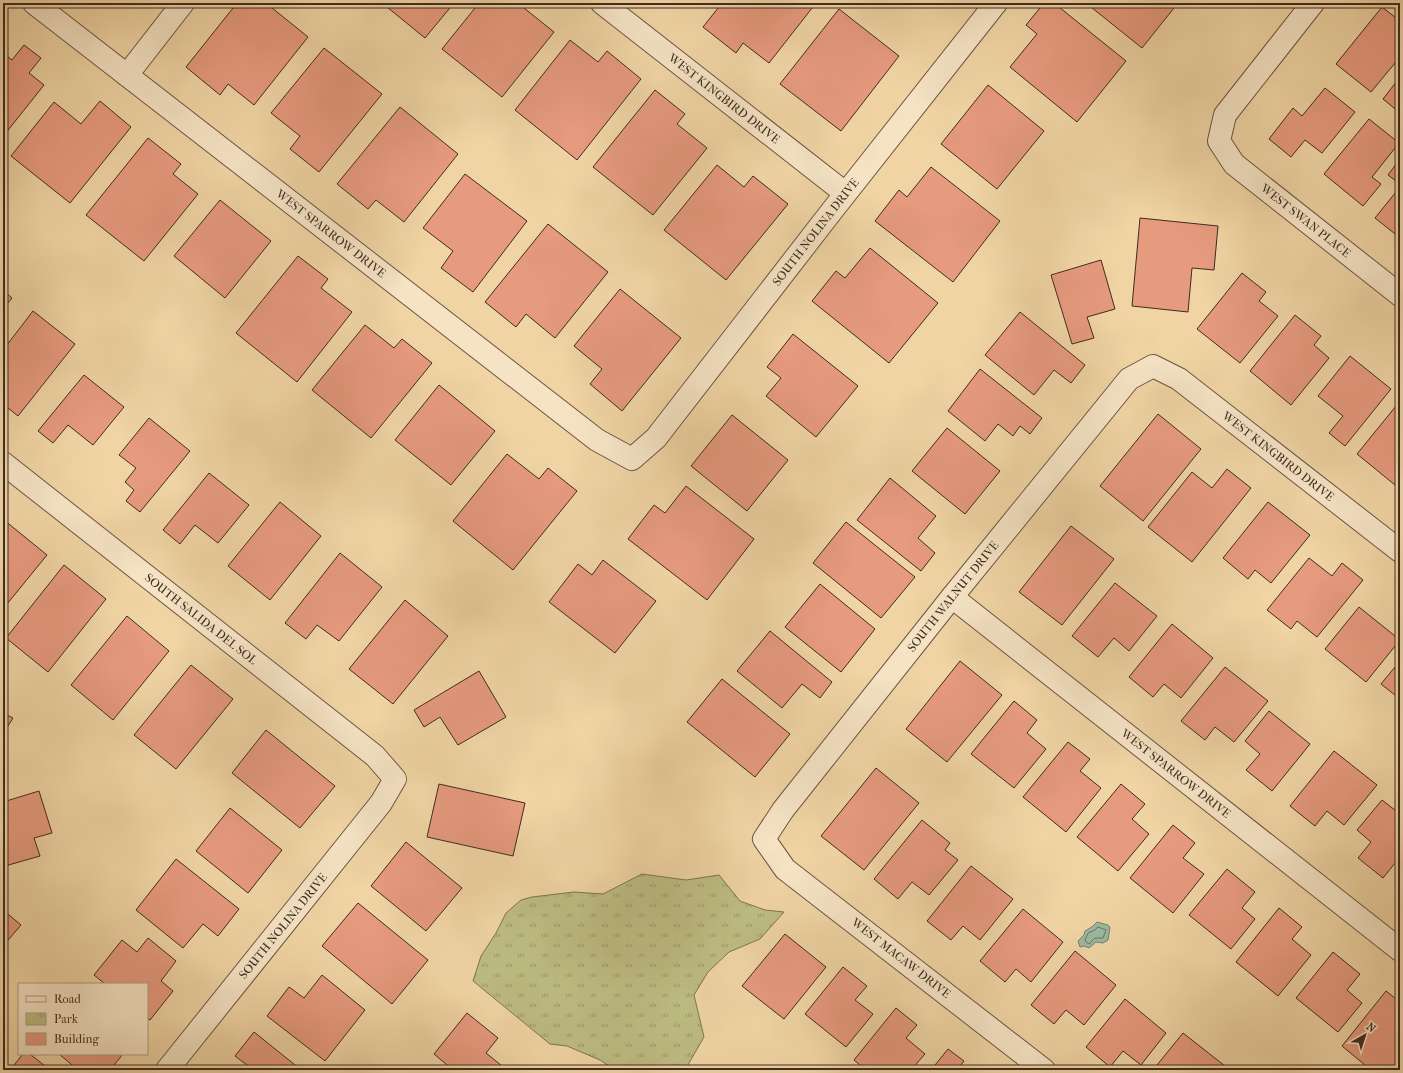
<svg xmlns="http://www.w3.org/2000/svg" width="1403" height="1073" viewBox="0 0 1403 1073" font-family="'IM FELL French Canon',serif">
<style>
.park{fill:url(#park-tufts);stroke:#7e7452}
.water{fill:#9bb9a2;stroke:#77806f}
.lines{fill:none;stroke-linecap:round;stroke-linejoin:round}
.shore{stroke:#6e7262;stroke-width:1}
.building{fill:#e69a7e;stroke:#402b22}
.street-casing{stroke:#6c5542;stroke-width:24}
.street{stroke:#f5e3c4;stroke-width:22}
.labels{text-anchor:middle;stroke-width:3.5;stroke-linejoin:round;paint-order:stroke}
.street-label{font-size:12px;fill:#402b22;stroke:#f5e3c4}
</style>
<defs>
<pattern id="park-tufts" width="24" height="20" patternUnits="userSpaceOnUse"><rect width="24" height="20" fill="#bdbc83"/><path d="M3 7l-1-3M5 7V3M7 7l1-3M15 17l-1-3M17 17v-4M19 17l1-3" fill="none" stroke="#9b996b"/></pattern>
</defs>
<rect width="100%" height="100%" fill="#f0d4a4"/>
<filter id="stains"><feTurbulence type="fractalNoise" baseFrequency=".005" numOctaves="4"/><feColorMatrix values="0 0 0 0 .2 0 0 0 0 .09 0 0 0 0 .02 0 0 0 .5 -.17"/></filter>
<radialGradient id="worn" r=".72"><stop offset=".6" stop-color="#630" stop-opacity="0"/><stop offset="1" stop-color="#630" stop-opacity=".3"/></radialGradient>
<path class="park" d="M642 874 686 880 719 875 740 901 765 910 784 912 760 939 729 952 708 972 694 995 704 1037 685 1070H615L600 1060 567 1046 550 1044 473 981 481 956 496 933 506 913 521 900 532 897 574 892 603 894Z"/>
<path class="water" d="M1097 922 1108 925 1110 927 1108 940 1103 943 1096 942 1089 948 1084 946 1080 947 1078 941 1084 935 1085 931 1092 927Z"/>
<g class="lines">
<path class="shore" d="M1098 927 1106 930 1103 938H1095L1089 944 1086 942 1085 940 1088 933 1095 930Z"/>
</g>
<path class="building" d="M237 3H266L308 37 254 105 228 84 220 95 186 67Z
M382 3H454L425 38Z
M479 3H528L524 8 554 32 502 97 442 49Z
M722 3H816L769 63 743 43 736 53 703 27Z
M1044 3H1054L1126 61 1077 122 1010 67 1037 34 1026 25Z
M1086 3H1178L1142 48Z
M1382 7 1400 21V57L1371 92 1336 64Z
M839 9 899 56 841 131 780 84Z
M570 40 598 62 607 51 641 79 577 160 515 110Z
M24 45 41 58 29 73 44 85 5 134 3 133V53L12 60Z
M324 48 382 94 319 172 290 149 300 136 271 113Z
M1400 77V113L1383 99Z
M988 85 1044 131 997 189 941 144Z
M1325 88 1355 112 1322 153 1305 140 1291 157 1269 139 1293 108 1302 116Z
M655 90 685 114 677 124 707 148 653 215 593 167Z
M100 101 131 127 70 203 11 156 54 102 81 124Z
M400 107 458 154 404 222 376 200 368 209 337 184Z
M1369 119 1399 143 1372 177 1381 184 1363 206 1324 174Z
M148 138 181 164 173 174 198 194 144 261 86 215Z
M1400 159V184L1388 175Z
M717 165 744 187 753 176 788 204 726 280 664 230Z
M931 167 1000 221 953 282 875 221 899 190 907 197Z
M465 174 527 221 473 292 441 268 453 251 423 228Z
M1400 187V236L1399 237 1375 218Z
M220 200 271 241 225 298 174 256Z
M1140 218 1218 226 1214 270 1192 268 1188 312 1132 306Z
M548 224 608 272 555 338 526 314 516 327 485 302Z
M870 248 938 303 889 363 812 301 836 271 845 278Z
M298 256 328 279 321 288 352 312 297 382 236 333Z
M1101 260 1115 309 1087 317 1094 338 1072 344 1051 275Z
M1242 273 1266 292 1259 301 1278 316 1240 363 1197 329Z
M620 289 681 338 622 411 590 384 602 369 574 346Z
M3 290 12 298 3 309Z
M33 311 75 344 18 416 3 404V350Z
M1020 312 1085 365 1071 383 1054 370 1034 395 985 355Z
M1295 315 1321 336 1314 345 1329 358 1291 405 1250 371Z
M365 325 394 348 402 339 432 363 371 438 312 390Z
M793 334 858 386 816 437 766 396 781 378 767 367Z
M1350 356 1391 389 1345 446 1329 433 1343 416 1318 396Z
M980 369 1042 418 1030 434 1020 426 1013 436 998 424 985 441 948 411Z
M84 375 124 407 93 445 68 425 53 443 38 431Z
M439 385 495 431 451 485 395 440Z
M1396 406 1400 409V478L1395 485 1357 454Z
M1158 414 1201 449 1143 521 1100 486Z
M732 415 788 460 747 511 691 466Z
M149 418 190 451 140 512 126 501 134 490 125 482 136 468 119 455Z
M947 428 1000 471 965 514 912 471Z
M507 454 539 479 548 468 577 491 513 570 453 521Z
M1227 469 1251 488 1192 562 1148 527 1192 472 1212 488Z
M209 473 249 505 218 543 195 525 180 544 163 530Z
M890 478 936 516 918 538 935 553 921 571 857 520Z
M686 486 754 539 707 600 628 539 654 505 665 513Z
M280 502 321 536 270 600 228 566Z
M1268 502 1310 535 1271 583 1255 570 1248 579 1223 558Z
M4 520 47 555 3 609V521Z
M846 522 915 577 881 618 813 563Z
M1071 526 1114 559 1062 625 1019 592Z
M340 553 382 587 339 641 317 625 306 639 285 623Z
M1309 558 1332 576 1342 563 1363 580 1317 637 1297 621 1291 629 1267 610Z
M603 560 656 601 615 653 549 602 578 564 592 575Z
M64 565 106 599 48 672 6 638Z
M1115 583 1157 616 1129 651 1114 638 1098 657 1072 636Z
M820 584 875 629 841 672 785 627Z
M405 600 448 636 393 704 349 669Z
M1359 607 1400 640 1366 682 1325 649Z
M127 616 169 651 113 720 71 685Z
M1172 624 1213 658 1181 698 1164 684 1153 697 1129 677Z
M770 631 832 682 820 698 802 684 782 708 737 671Z
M960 661 1002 695 947 762 906 729Z
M1400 661V699L1381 684Z
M191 665 233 699 176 769 134 735Z
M1225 667 1268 701 1234 742 1215 727 1205 740 1181 721Z
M479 671 506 717 458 745 440 717 424 727 414 710Z
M722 679 790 734 755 777 687 722Z
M1014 701 1037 720 1027 733 1046 749 1014 788 971 754Z
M1269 711 1310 744 1272 791 1246 770 1260 754 1245 741Z
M3 713 13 718 3 734Z
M266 730 335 786 300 828 232 773Z
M1068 742 1090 759 1080 771 1101 788 1066 832 1023 797Z
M1334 751 1377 785 1344 825 1327 811 1315 826 1290 806Z
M876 768 919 803 864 870 821 836Z
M439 784 525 803 513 856 427 837Z
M1121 784 1145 804 1132 819 1149 834 1118 871 1077 837Z
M39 791 52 833 34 838 40 856 5 866 3 860V802Z
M1382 800 1400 814V857L1383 878 1358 858 1371 842 1357 830Z
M230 808 282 850 248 893 196 851Z
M922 820 950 843 945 850 958 860 929 895 912 882 898 899 874 879Z
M1173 825 1195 843 1183 858 1204 874 1173 913 1130 878Z
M406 842 462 888 426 931 371 886Z
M176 859 239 909 218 936 203 924 183 948 136 910Z
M971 866 1013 899 980 940 963 926 951 940 927 921Z
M1227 869 1255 892 1242 908 1255 919 1231 949 1189 915Z
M358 903 428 960 392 1004 322 946Z
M1279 908 1302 927 1292 939 1311 955 1278 996 1236 962Z
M1023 909 1063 942 1031 982 1016 969 1005 982 980 961Z
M3 910 21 925 3 946Z
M785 934 826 967 784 1019 742 986Z
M148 938 176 961 161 981 173 991 150 1020 147 1018V984H105L94 975 122 940 137 952Z
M1075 951 1116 985 1084 1025 1066 1010 1054 1024 1031 1005Z
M1333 952 1360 974 1347 990 1362 1003 1338 1032 1296 998Z
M843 967 867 986 855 1000 873 1014 846 1047 805 1014Z
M322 975 365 1010 325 1061 267 1016 289 987 304 998Z
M1386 991 1400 1002V1019L1399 1021 1400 1022V1059L1391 1070H1371L1342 1046Z
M1125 999 1166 1033 1141 1065 1123 1051 1110 1067 1086 1047Z
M896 1008 917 1025 906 1038 925 1054 911 1070H866L854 1060Z
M467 1013 498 1038 486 1053 507 1070H453L434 1054Z
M254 1032 300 1069 299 1070H243L247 1065 235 1056Z
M1183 1033 1225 1066 1222 1070H1153Z
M948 1049 964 1061 957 1070H931Z
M23 1054H30L50 1070H10Z
M59 1054H123L110 1070H78Z"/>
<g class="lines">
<defs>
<g id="street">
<path id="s1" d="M34 3 597 440 632 459 656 438 831 212 996 3"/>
<path id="s2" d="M602 3 845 193"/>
<path id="s3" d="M1313 3 1225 115 1219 141 1234 164 1400 295"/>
<path d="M127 75 183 3"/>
<path id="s4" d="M3 463 375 756 395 779 381 803 167 1070"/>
<path id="s5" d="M952 597 1400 950"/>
<path id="s6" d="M1044 1070 785 869 764 839 783 810 952 597 1129 379 1153 366 1179 379 1400 551"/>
</g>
</defs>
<use href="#street" class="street-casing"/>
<use href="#street" class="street"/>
</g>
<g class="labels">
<g class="street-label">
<text dy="4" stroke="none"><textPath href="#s2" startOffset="155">WEST KINGBIRD DRIVE</textPath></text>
<text dy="4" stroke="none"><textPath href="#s3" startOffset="288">WEST SWAN PLACE</textPath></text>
<text dy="4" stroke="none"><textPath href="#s1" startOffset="1045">SOUTH NOLINA DRIVE</textPath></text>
<text dy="4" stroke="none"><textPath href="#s1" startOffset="376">WEST SPARROW DRIVE</textPath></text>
<text dy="4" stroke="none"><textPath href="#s6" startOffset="1134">WEST KINGBIRD DRIVE</textPath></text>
<text dy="4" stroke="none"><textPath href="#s6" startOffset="672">SOUTH WALNUT DRIVE</textPath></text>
<text dy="4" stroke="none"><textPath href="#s4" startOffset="252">SOUTH SALIDA DEL SOL</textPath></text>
<text dy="4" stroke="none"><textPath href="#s5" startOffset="285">WEST SPARROW DRIVE</textPath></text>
<text transform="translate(283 926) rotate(-51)" y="4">SOUTH NOLINA DRIVE</text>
<text transform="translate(901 958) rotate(38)" y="4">WEST MACAW DRIVE</text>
</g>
</g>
<rect width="1403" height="1073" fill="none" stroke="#f0d4a4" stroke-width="16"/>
<rect x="4" y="4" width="1395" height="1065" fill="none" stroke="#402b22" stroke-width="2"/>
<rect x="8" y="8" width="1387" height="1057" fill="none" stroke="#402b22"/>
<rect x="18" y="983" width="130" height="72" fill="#f5e3c4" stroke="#ad9983"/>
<rect x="26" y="996" width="20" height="6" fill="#f5e3c4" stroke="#ad9983"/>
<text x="54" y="1003" font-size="12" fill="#402b22">Road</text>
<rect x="26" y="1013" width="20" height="12" fill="url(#park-tufts)" stroke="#ad9983"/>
<text x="54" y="1023" font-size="12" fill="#402b22">Park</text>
<rect x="26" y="1033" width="20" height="12" fill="#e69a7e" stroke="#ad9983"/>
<text x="54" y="1043" font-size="12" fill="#402b22">Building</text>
<g transform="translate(1365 1035) rotate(39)" stroke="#f5e3c4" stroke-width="3" paint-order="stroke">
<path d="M0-3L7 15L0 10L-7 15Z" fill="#402b22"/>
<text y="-6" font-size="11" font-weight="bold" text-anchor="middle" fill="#402b22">N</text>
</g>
<rect width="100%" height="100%" filter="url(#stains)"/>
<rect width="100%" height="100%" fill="url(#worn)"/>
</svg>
